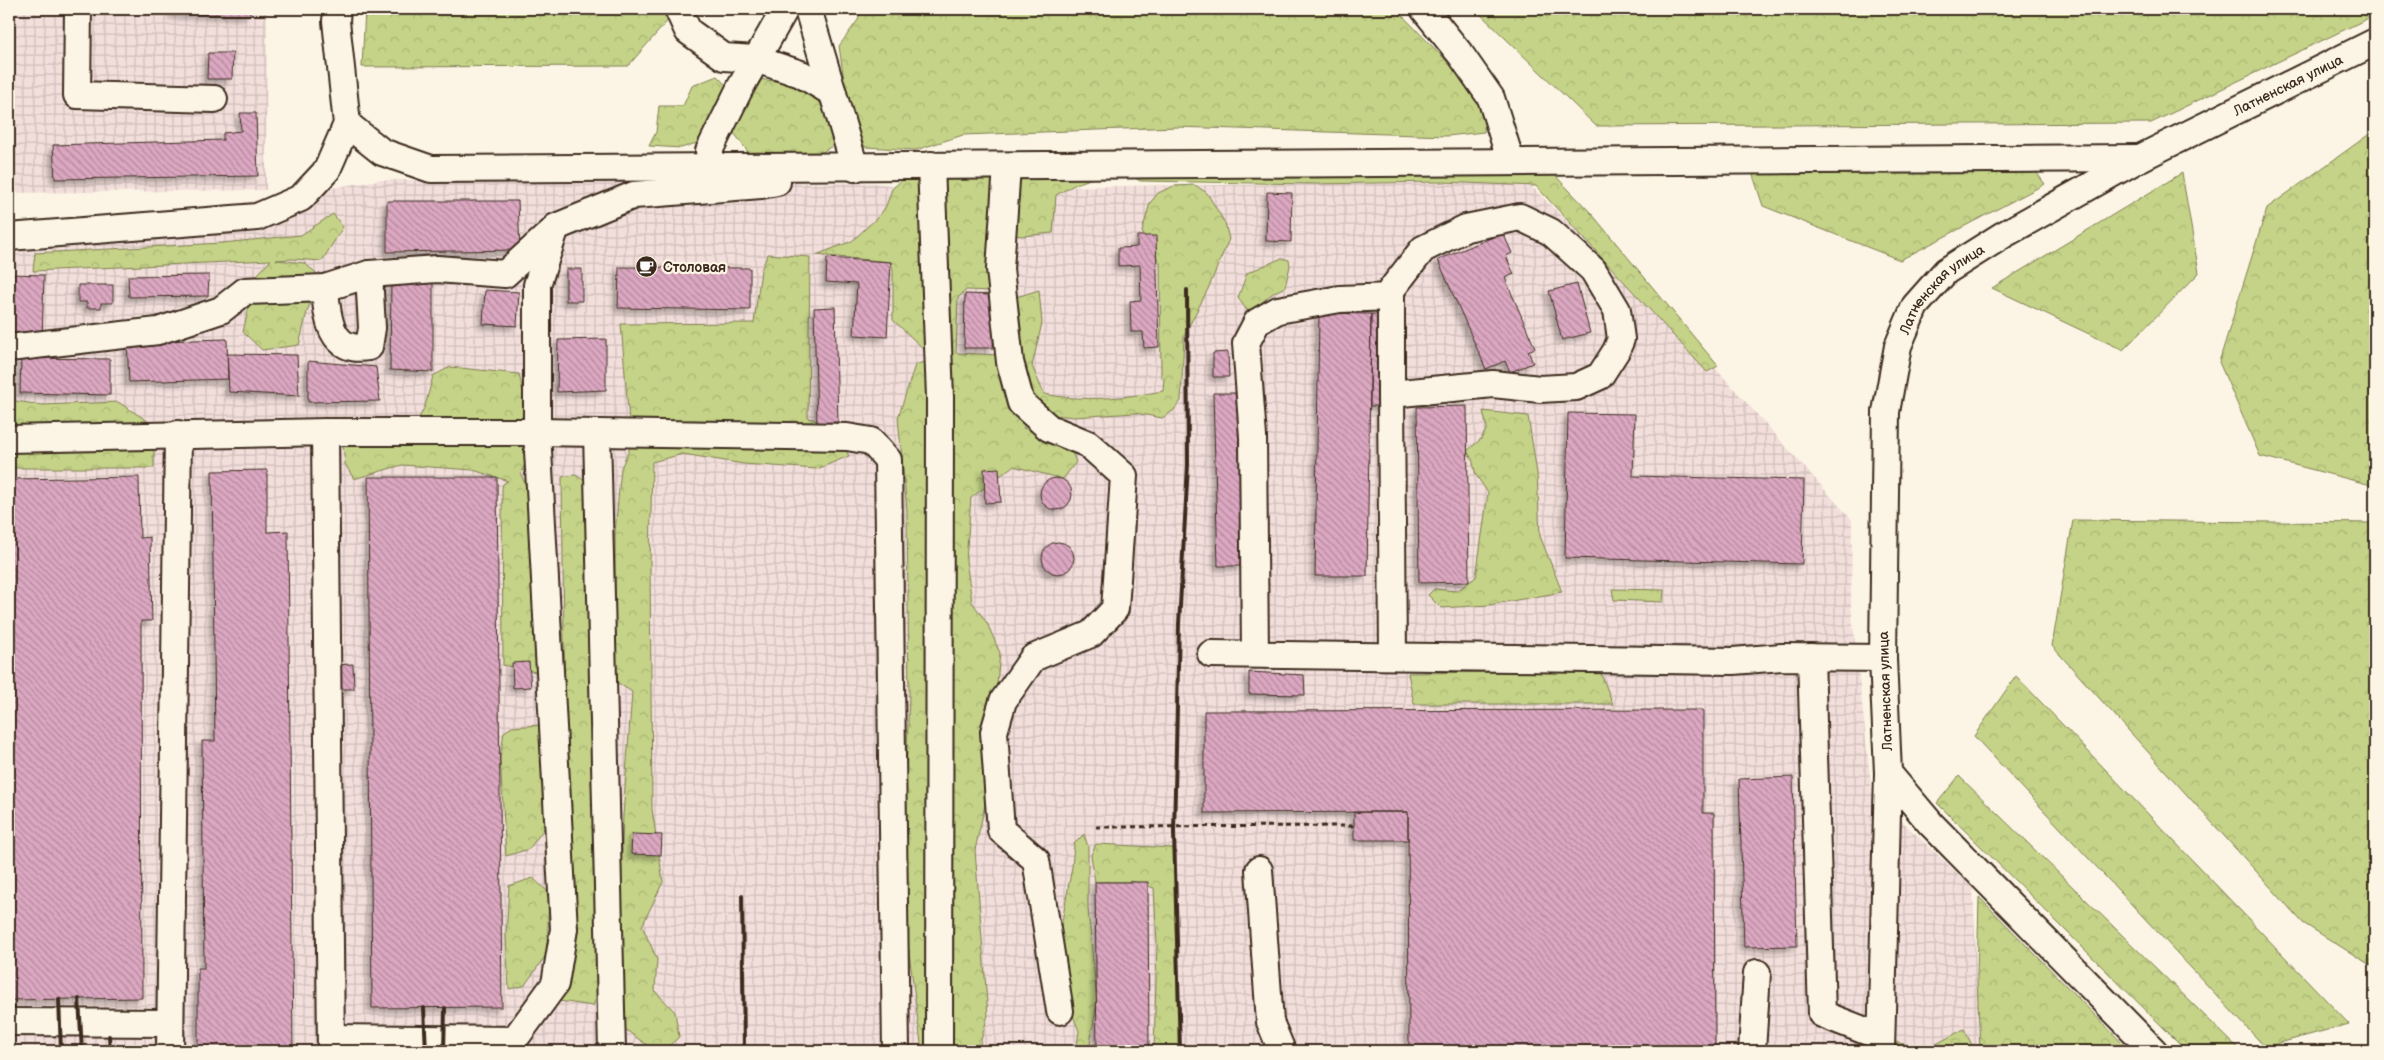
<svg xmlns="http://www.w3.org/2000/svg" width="2384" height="1060" viewBox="0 0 2384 1060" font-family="'Balsamiq Sans',sans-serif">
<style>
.industrial{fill:url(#industrial-grid)}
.forest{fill:url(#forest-crowns);stroke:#807e52}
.building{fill:url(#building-back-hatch);stroke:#3b2a1e;filter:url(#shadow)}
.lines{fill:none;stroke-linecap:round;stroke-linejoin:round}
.minor-casing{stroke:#3b2a1e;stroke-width:30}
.path{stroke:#3b2a1e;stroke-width:3;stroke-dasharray:5 4;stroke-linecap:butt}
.minor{stroke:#fcf5e5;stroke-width:26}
.rail{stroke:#3b2a1e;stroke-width:4}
.labels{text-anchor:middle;stroke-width:4.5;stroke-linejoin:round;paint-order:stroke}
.street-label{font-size:14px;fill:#3b2a1e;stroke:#fcf5e5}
.poi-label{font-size:14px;font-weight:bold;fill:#3b2a1e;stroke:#fcf5e5;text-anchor:start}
</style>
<defs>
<pattern id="industrial-grid" width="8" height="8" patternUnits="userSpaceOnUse" patternTransform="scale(1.25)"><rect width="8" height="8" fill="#f2deda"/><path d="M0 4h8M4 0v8" fill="none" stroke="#d0bfbb"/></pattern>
<pattern id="forest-crowns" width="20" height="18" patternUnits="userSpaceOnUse" patternTransform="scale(1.25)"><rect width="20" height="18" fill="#c4d387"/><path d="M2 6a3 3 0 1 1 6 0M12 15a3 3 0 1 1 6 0" fill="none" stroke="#a9b574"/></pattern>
<pattern id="building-back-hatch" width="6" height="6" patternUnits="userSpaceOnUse" patternTransform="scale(1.25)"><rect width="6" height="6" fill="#dba7c1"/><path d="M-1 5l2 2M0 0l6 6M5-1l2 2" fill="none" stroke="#b3889c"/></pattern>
<filter id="shadow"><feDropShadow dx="-4.5" dy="4.5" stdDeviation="2.5" flood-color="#0004"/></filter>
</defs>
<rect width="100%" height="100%" fill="#fcf5e5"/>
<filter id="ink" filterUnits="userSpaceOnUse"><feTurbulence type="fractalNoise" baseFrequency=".02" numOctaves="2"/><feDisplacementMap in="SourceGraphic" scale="10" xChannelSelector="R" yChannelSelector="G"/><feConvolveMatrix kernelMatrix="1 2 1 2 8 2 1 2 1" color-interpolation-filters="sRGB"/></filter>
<g filter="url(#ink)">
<path class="industrial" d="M9 9H267L266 190 9 193Z
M379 180 873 183 916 188 1527 182 1709 361 1852 520 1851 606 1872 793 1973 888 1980 1051H9V242Z"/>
<path class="forest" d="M365 9H678L628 66 362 67Z
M861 9H1396L1469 84 1485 108 1484 132 1447 136 1177 127 963 135 916 150 865 147 849 115 839 46 858 20Z
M1475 9H2375V15L2151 123 1596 126Z
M717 76 728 87 700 142 681 148 649 146 656 132 659 106H683L692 86Z
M759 79 787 83 825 105 837 143 821 153 750 155 732 130Z
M2375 130V486L2260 456 2219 362 2267 208Z
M2030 164 2045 184 1900 260 1763 206 1752 172Z
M1546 166 1591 213 1718 366 1707 372 1536 186 1442 182 1311 184 1140 181 1135 178 1140 170Z
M2182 173 2199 273 2123 350 1992 288Z
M906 176 1096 177 1076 184 1056 195 1053 233 1022 236 993 233 994 291 966 290 958 298 956 353 1003 355 1010 299 1039 290 1042 323 1032 366 1044 394C1083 402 1124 398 1163 391L1164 378 1161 377 1160 263 1142 232 1150 203 1158 193 1174 186 1195 185 1207 193 1225 223 1229 239 1208 289 1184 336 1181 401 1173 411 1162 418 1135 413 1074 417 1034 413 1023 428 1033 431 1061 423 1076 462 1063 479 1013 466 971 498 966 560 972 602 987 623 1000 653 985 805 975 850 988 1015 978 1051H922L906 930 905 809 909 695 907 510 898 418 915 365 939 357 928 353 893 320V271L891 262 816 255 852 241 880 215 886 206 892 189Z
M333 214 343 227 322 261 293 259 276 260 304 263 320 276 307 312 299 345 262 350 243 332 256 276 271 260 33 271 35 253 222 243 301 235Z
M768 254 810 257 808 418 831 423 849 456 817 469 743 464 683 454 652 462 650 562 652 809 663 882 642 926 657 959 655 991 675 1012 679 1037 663 1051H655L622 1027 619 927 623 816 632 692 615 681V533L621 468 629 450 635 422H629L621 324 754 323 761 270Z
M1282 258 1289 260 1290 266 1285 287 1273 293 1249 313 1238 298 1247 273Z
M450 367 519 374 527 410 532 446 521 474 536 511 540 673 503 665 502 488 503 484 508 481 473 470 402 465 354 479 345 464 341 428 418 420 425 406 433 376Z
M9 400 42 405 118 402 154 425V468H9Z
M1483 411 1528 416 1537 473 1540 536 1562 592 1489 605 1441 608 1428 595 1434 589 1457 591 1476 577 1488 493 1476 475 1472 459 1467 451 1481 439 1487 428Z
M575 475 598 488 604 979 593 1006 559 1001 565 724 562 477Z
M2073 520 2375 523V968L2303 923 2052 646Z
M1612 589 1664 590 1663 602 1614 600Z
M1600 671 1613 704H1414L1408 673Z
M2016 676 2349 1024 2265 1047 1974 736Z
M541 725 546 826 529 849 506 856 500 758 504 732 512 727Z
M1959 776 2241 1051H2187L1937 803Z
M1084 834 1088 847V908L1097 1002 1089 1051H1076L1079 1031 1070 1008 1059 938 1072 867 1074 844Z
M1096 844 1175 848 1180 1051H1154L1157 944 1154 888 1136 882H1095L1091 855Z
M533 878 549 893 547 954 524 986 509 989 506 936 509 886Z
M1979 897 2130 1051H1980L1977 978Z
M1964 1029 1975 1051H1889L1890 1041 1927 1049Z"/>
<path class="building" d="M173 9H250V15L173 14Z
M208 53H233L232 79H207Z
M240 113H256L258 176 55 179 53 145 223 140V133L241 131Z
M1267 192 1292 193 1291 242 1266 241Z
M387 201H518L520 250 387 252Z
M1503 233 1512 253 1506 256 1514 274 1505 278 1535 348 1528 351 1533 363 1510 372 1505 361 1486 369 1438 260Z
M1137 236H1156L1159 347 1144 348 1143 332H1131L1130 301 1141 300 1140 265 1118 266V248L1137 247Z
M827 258 891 262 887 337 854 335 857 284 826 282Z
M619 267 750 268V310L618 308Z
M566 269H582V301H566Z
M9 274 44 275 42 341 9 340Z
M209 275 208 296 129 297 128 276Z
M391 280 433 281V372L390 370Z
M1577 284 1590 333 1562 340 1549 291Z
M78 285H113V303H101V308H87V302H78Z
M485 290 519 292 517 326 483 324Z
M965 294 995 295 993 348H964Z
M835 307 838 422 817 423 814 308Z
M1319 313 1371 314 1367 576H1315Z
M1371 314H1387L1386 406H1370Z
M227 339 228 379 129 382 127 342Z
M606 339V390L557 392 558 340Z
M1228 352 1229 377H1213V353Z
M227 354 297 355 299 396 229 392Z
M21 358 110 359V395L20 393Z
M308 361 376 367 380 401 308 402Z
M1213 393H1237L1243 566H1218Z
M1467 406 1469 582 1419 583 1417 407Z
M1568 413 1635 414 1633 476 1804 480 1802 564 1565 558Z
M999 468 1001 502 985 503 984 469Z
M267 470V532L288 531 293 1051H198V968H204L202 741H215L212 471Z
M139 477 140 538 150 537 152 621H141L142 998 9 1000V479Z
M368 477H497L502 1007 372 1008Z
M1040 494a16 16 0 1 1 32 0a16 16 0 1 1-32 0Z
M1042 558a16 16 0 1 1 32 0a16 16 0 1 1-32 0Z
M529 662 531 687 513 688 512 663Z
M353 664 354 689H333L332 665Z
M1249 672 1304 675 1305 695 1249 694Z
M1703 710V813H1714L1715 1051H1409L1408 812 1204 813V711Z
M1793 777 1797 946 1744 947 1739 779Z
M1354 812H1408V840H1354Z
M632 834 662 835 661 855 631 854Z
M1095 882H1148L1149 1051H1097Z"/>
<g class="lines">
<defs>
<g id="minor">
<path d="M78 9 77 95 214 99"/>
<path d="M678 9 688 31 724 57 755 59 801 74 833 93"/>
<path d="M808 9 855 168"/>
<path d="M1424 9 1461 55 1491 98 1511 162"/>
<path d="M347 124 382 152 431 169 2140 158"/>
<path d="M931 165 940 397 939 1051"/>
<path d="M1007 166 1000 269 1010 362 1021 403 1049 428 1088 444 1124 476 1115 609 1091 634 1033 658 1003 701 994 732 1001 830 1036 860 1060 1011"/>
<path d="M713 169 709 151 740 88 785 9"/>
<path d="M9 237 257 217 301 198 327 170 347 124 336 21 337 9"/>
<path d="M325 288C327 317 330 354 369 347L372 328 369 274"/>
<path d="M9 348 158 331 221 310 245 291 325 288 369 274 437 269 505 274 555 229"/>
<path d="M1391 394 1493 384 1540 389 1576 387 1600 376 1616 351 1621 339 1617 310 1593 270 1551 232 1520 217 1466 228 1423 249 1391 290V394L1393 656"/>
<path d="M325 432H537L847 437 871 441 888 460 896 1051"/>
<path d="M597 433 612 1051"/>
<path d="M9 439 325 432 331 1051"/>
<path d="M1211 654 1733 661 1782 657 1883 658"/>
<path d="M1255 654 1253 437 1246 343 1257 322 1278 310 1340 299 1391 297"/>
<path d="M1811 657 1822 1014 1881 1037"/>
<path d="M1888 773 1931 824 2154 1051"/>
<path d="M1259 870 1270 1022 1282 1051"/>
<path d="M9 1022 169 1023"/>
<path d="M331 1038 514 1040"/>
<path d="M170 1051 178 434"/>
<path d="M506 1051 555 984 564 929 537 432V285L556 227 634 195 761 185 777 182"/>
<path d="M1752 1051 1757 973"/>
<path id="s1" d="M1881 1051 1888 773 1883 658 1886 412 1898 346 1915 306 1946 271 2003 235 2140 158 2375 42"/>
</g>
</defs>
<use href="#minor" class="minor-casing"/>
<path class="path" d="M1096 827 1354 826"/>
<use href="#minor" class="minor"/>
<path class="rail" d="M742 896 744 1051
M59 999 61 1051
M79 999 82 1051
M424 1008 426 1051
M109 1036 110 1051
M444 1051 445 1008
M1180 1051 1174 832 1179 624 1188 465 1187 290"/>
</g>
</g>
<defs>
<symbol id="cafe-disc" viewBox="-11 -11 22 22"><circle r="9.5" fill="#3b2a1e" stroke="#fcf5e5"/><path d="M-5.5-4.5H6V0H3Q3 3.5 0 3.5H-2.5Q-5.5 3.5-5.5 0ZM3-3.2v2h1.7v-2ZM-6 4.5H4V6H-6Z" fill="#fff"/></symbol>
</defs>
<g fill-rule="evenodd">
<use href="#cafe-disc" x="634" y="254" width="25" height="25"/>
</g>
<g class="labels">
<g class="street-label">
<text dy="5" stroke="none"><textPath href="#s1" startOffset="1186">Латненская улица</textPath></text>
<text dy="5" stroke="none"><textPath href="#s1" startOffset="780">Латненская улица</textPath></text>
<text transform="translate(1885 691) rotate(-92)" y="5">Латненская улица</text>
</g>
<g class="poi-label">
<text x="663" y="272">Столовая</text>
</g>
</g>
<rect width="2384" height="1060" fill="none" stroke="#fcf5e5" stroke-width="30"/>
<rect x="15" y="15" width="2354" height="1030" fill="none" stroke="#3b2a1e" stroke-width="2" filter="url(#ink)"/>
</svg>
